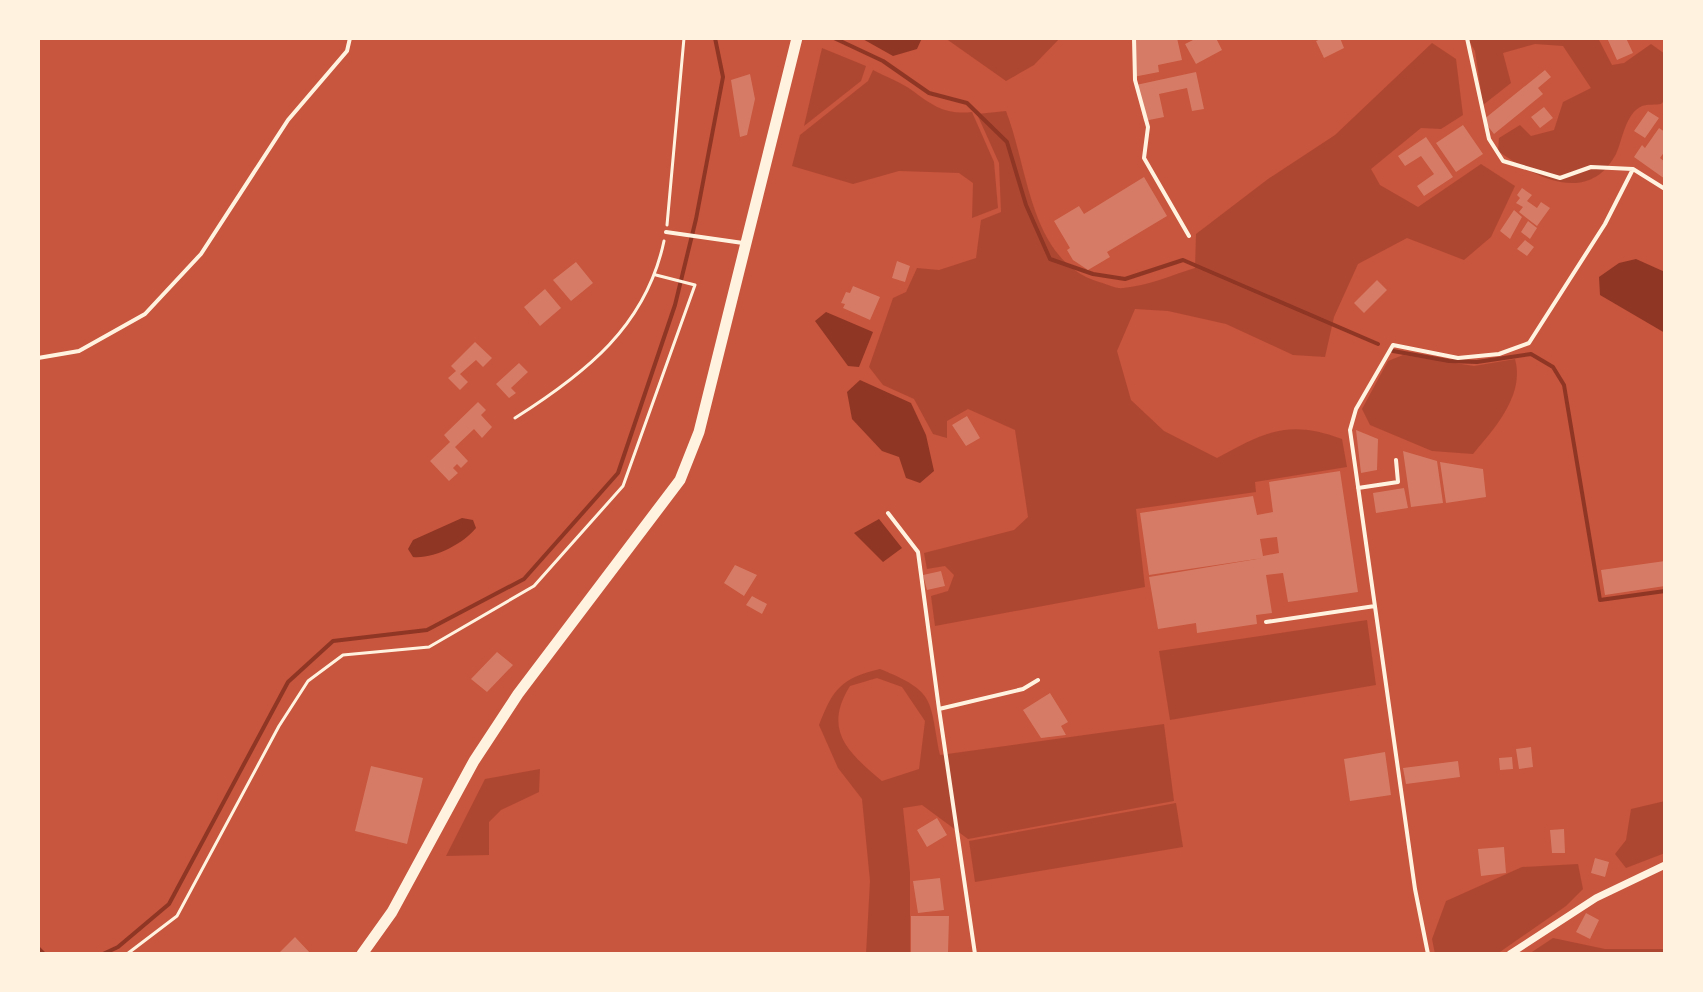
<svg xmlns="http://www.w3.org/2000/svg" width="1703" height="992" viewBox="0 0 1703 992" font-family="'Exo 2',sans-serif">
<style>
.green{fill:#ae4732;fill-rule:evenodd}
.water{fill:#8f3625}
.lines{fill:none;stroke-linecap:round;stroke-linejoin:round}
.stream{stroke:#8f3625;stroke-width:4}
.building{fill:#d67c66;fill-rule:evenodd}
.path{stroke:#fff3e0;stroke-width:3}
.service{stroke:#fff3e0;stroke-width:4}
.minor{stroke:#fff3e0;stroke-width:7}
.primary{stroke:#fff3e0;stroke-width:11}
</style>
<rect width="100%" height="100%" fill="#c8553d"/>
<path class="green" d="M945 38H1060L1034 65 1006 81Z
M1467 38H1598L1612 65 1624 63 1651 44 1665 54V100L1661 104C1656 105 1647 104 1642 106 1625 114 1623 139 1616 154 1588 207 1533 176 1498 151L1499 138 1520 125 1531 136 1554 130 1563 102 1591 88 1563 46 1535 44 1503 53 1511 83 1483 105 1475 51Z
M1432 43 1456 59 1463 115 1441 129 1421 128 1371 169 1380 185 1418 207 1481 164 1515 186 1491 237 1464 260 1407 238 1358 264 1334 317 1325 357 1293 355 1226 324 1168 311 1135 309 1117 351 1131 400 1164 431 1217 458C1265 432 1288 419 1342 439L1347 467 1255 482 1256 492 1136 509 1145 587 935 626 931 596 948 591 954 575 945 566 927 569 924 553 1014 530 1028 517 1015 430 968 409 947 421V438L933 434 914 399 883 385 869 367 893 298 906 292 917 268 939 270 976 258 981 220 1001 212 999 163 977 114 1006 111C1029 170 1030 261 1099 282 1107 284 1116 289 1123 288 1147 286 1172 275 1195 268L1196 234 1268 179 1335 135Z
M822 48 866 66 861 81 804 126Z
M873 70C886 77 901 82 913 91 933 106 946 115 972 112L994 162 998 208 972 218 973 183 959 173 899 171 853 184 792 166 800 135 868 81Z
M1403 355 1474 366 1515 359C1525 395 1495 428 1473 454L1432 451 1370 425 1362 409 1388 361Z
M1367 620 1376 685 1170 720 1159 651Z
M880 669C937 692 929 700 940 755L1164 724 1174 801 968 839 922 805 903 808 910 873V954H866L870 881 862 799 838 768 819 725C833 689 841 678 880 669ZM877 678 902 687 925 721 919 769 882 781C849 753 822 731 850 686Z
M540 769 539 792 501 810 489 822V855L446 856 485 779Z
M1665 801V853L1626 868 1615 854 1626 840 1631 809Z
M1176 803 1183 847 975 882 969 841Z
M1578 864 1583 889 1566 906 1497 954H1435L1432 939 1446 901 1522 867Z
M1553 938 1605 949H1664L1665 954H1529Z"/>
<path class="water" d="M861 38H922L917 49 893 56Z
M1636 259 1665 272V333L1600 295 1599 277 1619 263Z
M826 312 873 332 859 367 848 366 815 321Z
M860 380 911 403 926 435 934 471 920 483 906 478 899 457 882 451 852 419 847 392Z
M462 518 473 520 476 528C463 544 434 559 413 557L408 549 413 540Z
M879 519 902 548 883 562 854 533Z"/>
<g class="lines">
<path class="stream" d="M834 38 883 61 929 93 967 103 1007 142 1026 205 1050 259 1093 274 1125 279 1183 260 1378 344
M1393 351 1449 361 1477 362 1531 354 1553 367 1564 385 1600 600 1665 591
M38 948 44 954
M103 954 118 947 169 904 288 682 333 641 427 630 524 579 618 473 675 305 696 219 723 77 715 38"/>
</g>
<path class="building" d="M1135 38H1177L1182 60 1158 65 1159 72 1133 77Z
M1197 38H1216L1222 50 1196 64 1185 44Z
M1323 38H1340L1344 48 1324 58 1316 41Z
M1607 38H1626L1633 53 1617 60Z
M1545 70 1551 77 1538 88 1543 94 1494 134 1483 120Z
M1196 72 1204 109 1192 111 1187 88 1159 94 1164 117 1144 121 1136 85Z
M750 74 755 99 747 135 740 137 731 80Z
M1544 107 1553 118 1540 128 1531 117Z
M1648 111 1659 118 1645 138 1634 131Z
M1463 125 1483 154 1456 172 1436 143Z
M1659 128 1665 132V151L1660 158 1665 162V179L1634 157 1642 145 1645 148Z
M1426 137 1453 177 1424 196 1417 186 1434 174 1421 156 1405 166 1398 156Z
M1144 177 1167 216 1107 252 1110 257 1088 270 1073 260 1067 250 1070 248 1054 221 1079 206 1084 214Z
M1522 188 1532 195 1527 201 1537 208 1541 202 1550 208 1537 226 1519 212 1523 207 1516 203 1520 198 1517 195Z
M1514 210 1522 217 1510 239 1500 231Z
M1528 221 1537 228 1530 239 1521 232Z
M1525 240 1534 247 1527 256 1517 249Z
M897 261 910 266 905 282 892 278Z
M576 262 593 283 571 301 553 280Z
M1377 280 1387 290 1364 313 1354 303Z
M853 286 880 297 870 320 843 308 845 304 841 303 846 292 850 293Z
M545 289 561 308 540 326 524 307Z
M475 342 492 358 483 367 476 360 460 374 468 382 460 390 448 378 456 371 451 366Z
M519 363 528 372 511 388 516 393 509 398 496 384Z
M478 402 486 410 481 415 492 427 482 438 474 429 455 447 468 461 461 468 457 464 453 468 458 473 449 481 430 461 450 442 444 435Z
M967 416 980 438 966 446 952 425Z
M1356 430 1378 439 1377 470 1361 473Z
M1403 451 1437 461 1443 503 1411 507Z
M1440 462 1483 469 1486 497 1446 503Z
M1340 471 1358 592 1288 602 1283 573 1266 575 1272 613 1256 615 1257 624 1197 633 1196 623 1158 629 1149 577 1263 558 1149 575 1140 513 1253 496 1257 515 1273 512 1269 482ZM1277 537 1279 553 1263 556 1260 539Z
M1404 488 1408 508 1376 513 1373 493Z
M1665 561V586L1605 595 1601 570Z
M735 565 757 575 744 596 724 583Z
M941 571 945 586 927 590 923 575Z
M752 596 767 604 762 614 746 605Z
M497 652 513 665 487 692 471 679Z
M1050 693 1068 722 1061 726 1066 735 1041 738 1023 710Z
M1531 747 1533 767 1519 769 1516 749Z
M1385 752 1391 795 1350 801 1344 759Z
M1512 757 1513 769 1500 770 1499 758Z
M1458 761 1460 777 1406 784 1403 768Z
M371 766 423 778 407 844 355 831Z
M937 818 947 835 927 847 917 830Z
M1564 829 1565 853H1552L1550 830Z
M1504 847 1506 873 1481 876 1478 849Z
M1595 858 1609 862 1605 877 1591 873Z
M940 878 944 910 918 913 913 881Z
M1586 913 1599 920 1590 939 1576 932Z
M911 916H949L948 954H911Z
M295 937 311 954H278Z"/>
<g class="lines">
<path class="path" d="M667 225 684 38
M515 418C586 373 646 326 664 241
M127 954 177 916 279 726 308 681 343 655 429 647 534 586 623 486 695 285 656 275"/>
<path class="service" d="M1134 38 1135 80 1148 127 1144 158 1189 236
M1467 38 1489 139 1503 161 1560 178 1591 167 1633 169 1665 189
M666 232 743 243
M38 358 79 351 145 314 201 254 288 120 347 51 350 38
M1358 488 1398 482 1396 460
M888 513 918 552 939 709
M1266 622 1375 606
M975 954 939 709 1023 689 1038 680
M1428 954 1415 889 1350 430 1356 409 1393 345 1458 358 1499 354 1529 343 1605 224 1633 169"/>
<path class="minor" d="M1510 954 1596 898 1665 865"/>
<path class="primary" d="M362 954 392 912 474 761 518 694 680 480 699 432 797 38"/>
</g>
<rect width="1703" height="992" fill="none" stroke="#fff3e0" stroke-width="80"/>
</svg>
